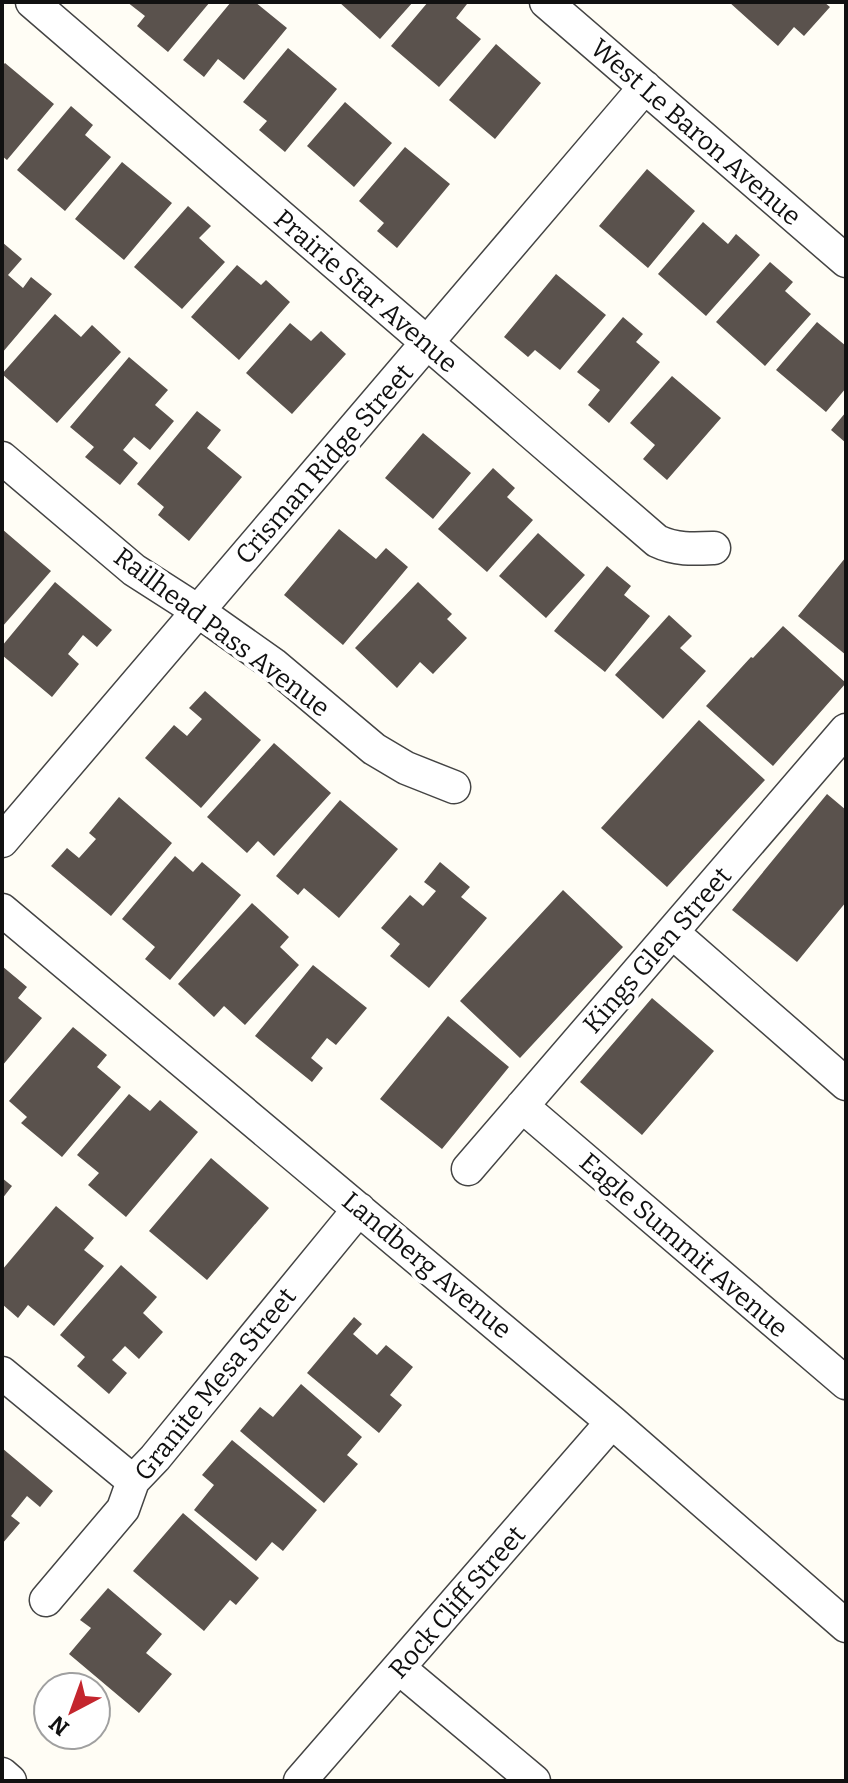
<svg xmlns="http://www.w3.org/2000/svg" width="848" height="1783" viewBox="0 0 848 1783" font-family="Bitter,serif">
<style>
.building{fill:#5a524d}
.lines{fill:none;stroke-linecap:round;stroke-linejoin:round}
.minor-casing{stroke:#444;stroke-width:35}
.minor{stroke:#fff;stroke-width:32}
.labels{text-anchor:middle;stroke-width:8;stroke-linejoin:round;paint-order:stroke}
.street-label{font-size:26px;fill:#111;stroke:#fff}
</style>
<rect width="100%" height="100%" fill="#fffdf5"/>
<path class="building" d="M127 2H210L168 52 137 26 145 16Z
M231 2H255L287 28 244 80 218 59 204 77 183 60Z
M339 2H413L380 39Z
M428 2H465L467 4 456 18 481 39 439 87 391 46Z
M729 2H824L830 7 804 36 794 27 778 46Z
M496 44 541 83 495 139 449 100Z
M288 48 337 89 285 152 259 130 267 121 243 102Z
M5 63 54 104 7 160 2 156V66Z
M345 102 392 143 354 187 307 146Z
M71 106 93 125 85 135 111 157 65 211 17 170Z
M405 147 450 184 397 248 377 231 384 223 359 201Z
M122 162 172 203 124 260 75 219Z
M647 169 695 211 648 268 599 226Z
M188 206 211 226 199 238 225 262 182 309 134 267Z
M703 222 728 244 736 234 760 255 706 316 658 274Z
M2 242 22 259 8 275 23 288 31 277 52 294 2 353Z
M770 262 793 282 785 291 811 314 765 366 716 322Z
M237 265 261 285 266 280 290 302 239 360 191 317Z
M556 274 606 315 560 370 535 350 528 357 504 337Z
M55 314 81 337 92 325 121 352 57 423 2 374Z
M623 317 643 334 636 342 660 362 609 423 588 405 600 390 577 372Z
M817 322 846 346V388L826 412 776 370Z
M290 323 311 341 321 331 346 354 292 414 246 373Z
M129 357 168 390 155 405 174 421 150 450 134 437 123 450 138 463 120 485 85 457 94 447 70 427Z
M672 376 721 418 667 480 643 459 655 445 630 423Z
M197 411 221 430 207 448 242 477 189 541 158 515 164 507 137 484Z
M846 412V443L831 430Z
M423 433 471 473 433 519 385 478Z
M493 468 515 488 507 497 533 520 487 572 438 529Z
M2 529 51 571 2 627Z
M339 529 376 559 386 548 408 567 343 645 284 595Z
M538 533 585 575 546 618 499 576Z
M846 557V655L798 616Z
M607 566 631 586 624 595 650 616 605 672 554 631Z
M55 582 112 630 97 647 83 635 68 654 79 664 52 697 2 655V646Z
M418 582 452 614 447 619 467 638 433 674 420 662 397 688 355 648Z
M669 615 692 636 680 648 706 671 663 719 615 675Z
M783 626 846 683 773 766 706 706 751 657 753 658Z
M205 691 261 740 201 808 145 758 174 725 187 736 202 719 189 708Z
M699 720 765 780 667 887 601 828Z
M274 743 331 793 274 856 258 841 247 853 207 817Z
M827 794 846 810V902L797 962 732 910Z
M119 797 172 843 111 916 51 866 67 848 79 858 96 839 89 833Z
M340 800 398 849 339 918 304 888 298 895 276 876Z
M175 856 193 872 202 862 241 895 170 980 145 959 155 947 122 919Z
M440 862 470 887 461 897 487 918 429 988 390 956 400 944 381 928 410 895 423 906 436 891 424 882Z
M563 890 623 947 520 1058 460 1001Z
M252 903 289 937 280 947 299 965 245 1025 224 1006 214 1017 178 984Z
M313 965 367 1008 336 1045 327 1038 311 1058 323 1068 312 1082 255 1036Z
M2 966 27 987 18 998 42 1018 2 1066Z
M652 998 714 1051 642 1135 580 1082Z
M448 1016 509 1067 442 1149 380 1099Z
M73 1027 107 1055 97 1067 121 1087 62 1157 21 1123 27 1117 9 1101Z
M129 1094 150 1111 160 1100 198 1132 126 1217 88 1185 99 1173 77 1155Z
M211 1158 269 1208 207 1280 149 1231Z
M2 1178 12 1186 2 1199Z
M56 1206 94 1238 84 1250 104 1266 54 1326 28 1305 18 1318 2 1304V1270Z
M121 1265 157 1297 143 1313 163 1332 139 1359 125 1346 112 1360 127 1373 109 1394 77 1366 85 1357 60 1335Z
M354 1317 362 1324 353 1334 377 1355 386 1345 413 1367 390 1395 402 1405 379 1433 307 1373Z
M301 1384 362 1437 347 1455 358 1464 324 1503 240 1431 260 1407 273 1417Z
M232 1440 317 1510 283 1551 272 1542 256 1561 194 1510 214 1485 202 1475Z
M2 1448 53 1491 40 1507 27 1496 11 1516 20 1523 2 1544Z
M183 1513 259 1578 236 1605 230 1600 204 1631 133 1571Z
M108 1588 162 1634 146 1653 172 1674 139 1713 69 1654 91 1628 80 1620Z"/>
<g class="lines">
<defs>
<path id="minor" d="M32 2 657 541C676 550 693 549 714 548
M546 2 846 261
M2 458 134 570 198 611 273 664 374 749 406 768 454 787
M2 841 645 87
M2 910 612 1422 846 1626
M672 932 846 1084
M522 1106 846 1383
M468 1169 846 730
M2 1373 133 1481
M46 1600 123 1509 133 1481 155 1458 359 1209
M399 1668 534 1781
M2 1774 10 1781
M300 1781 612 1422"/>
</defs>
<use href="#minor" class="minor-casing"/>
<use href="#minor" class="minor"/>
</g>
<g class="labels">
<g class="street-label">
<text transform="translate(696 132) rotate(41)" y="9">West Le Baron Avenue</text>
<text transform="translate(366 291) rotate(41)" y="9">Prairie Star Avenue</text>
<text transform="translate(324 464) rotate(-49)" y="9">Crisman Ridge Street</text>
<text transform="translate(222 632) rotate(37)" y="9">Railhead Pass Avenue</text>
<text transform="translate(657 950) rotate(-49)" y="9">Kings Glen Street</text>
<text transform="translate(684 1245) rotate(41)" y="9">Eagle Summit Avenue</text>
<text transform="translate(427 1265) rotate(40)" y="9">Landberg Avenue</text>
<text transform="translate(215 1384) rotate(-51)" y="9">Granite Mesa Street</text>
<text transform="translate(457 1602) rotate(-49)" y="9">Rock Cliff Street</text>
</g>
</g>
<rect width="848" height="1783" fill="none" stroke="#111111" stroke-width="8"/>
<g transform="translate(72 1711) rotate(221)"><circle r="38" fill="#ffffff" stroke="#a0a0a0" stroke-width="2"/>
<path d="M0-6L14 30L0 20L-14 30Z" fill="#c4262e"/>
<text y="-12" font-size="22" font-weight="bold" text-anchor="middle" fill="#111111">N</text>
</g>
</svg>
